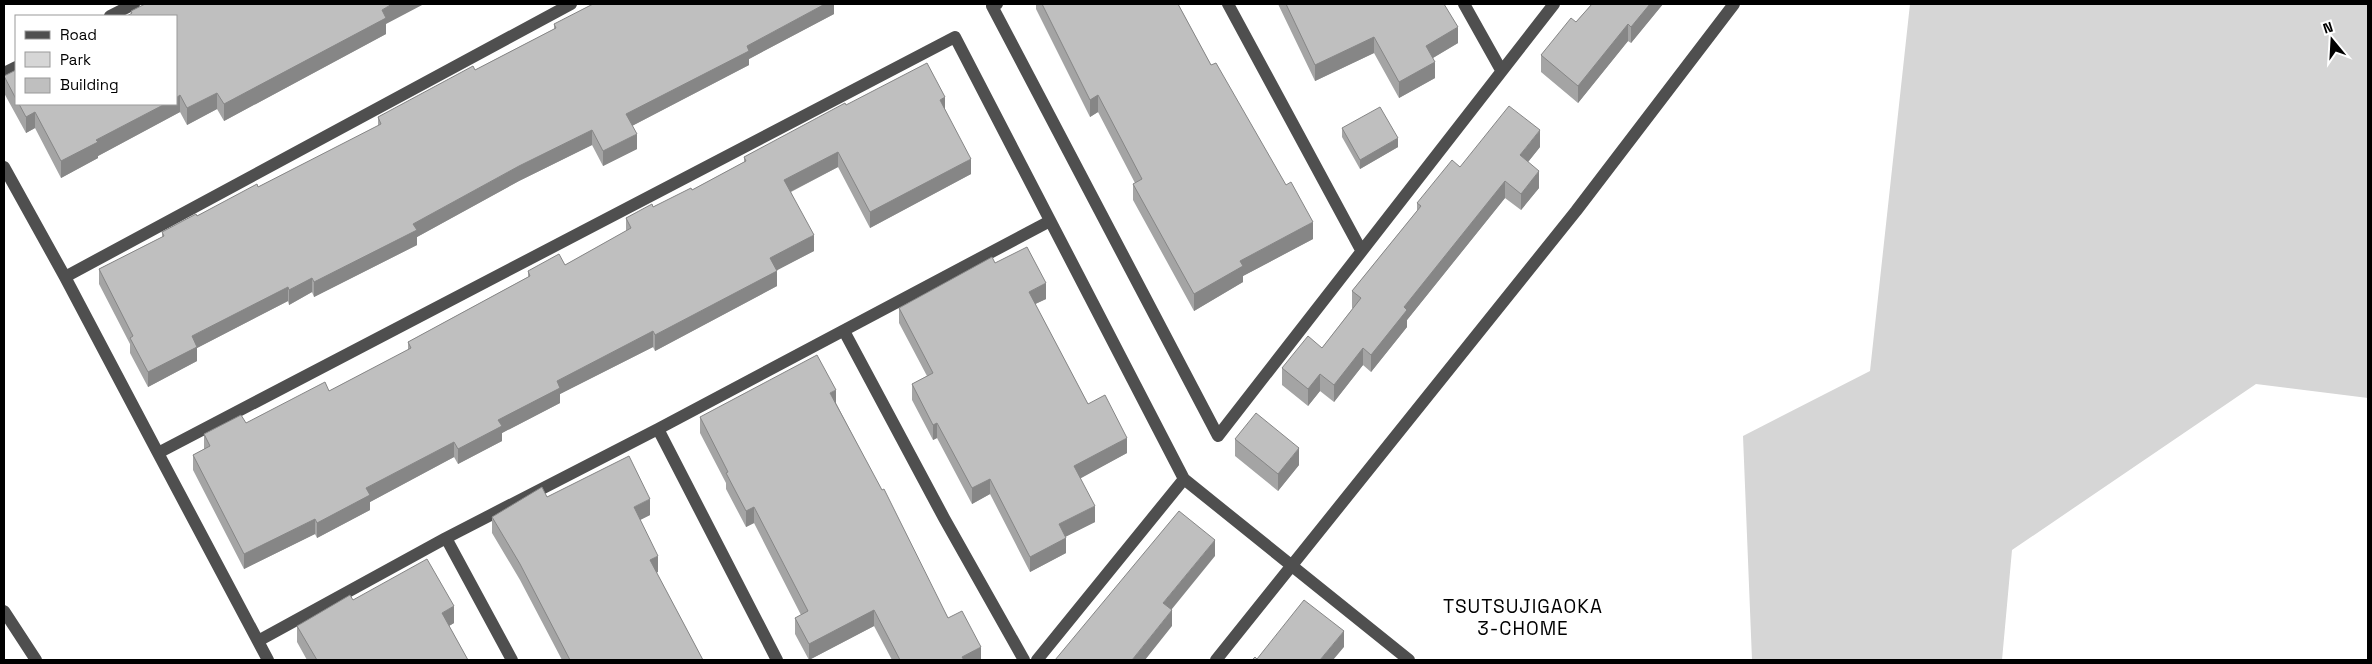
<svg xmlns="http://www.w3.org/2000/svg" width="2372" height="664" viewBox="0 0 2372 664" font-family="'Space Grotesk',sans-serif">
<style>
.green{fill:#d6d6d6}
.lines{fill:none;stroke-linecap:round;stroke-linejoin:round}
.minor{stroke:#4f4f4f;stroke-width:12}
.wall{fill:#a4a4a4}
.shaded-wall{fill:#868686}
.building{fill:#bfbfbf;stroke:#868686}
.labels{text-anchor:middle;stroke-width:5;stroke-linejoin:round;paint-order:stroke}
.neighbourhood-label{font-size:19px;letter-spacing:1px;fill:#000;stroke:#fff}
</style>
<rect width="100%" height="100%" fill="#fff"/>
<path class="green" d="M1910 4H2368V398L2256 384 2012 550 2002 660H1752L1743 436 1870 371Z"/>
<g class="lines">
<path class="minor" d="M997 4 992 6 1218 436 1554 4
M1228 4 1361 250
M1464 4 1501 70
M110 16 134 4
M4 73 16 67
M4 167 65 277 158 453
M65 277 571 4
M844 331 944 518 1024 660
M658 429 777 660
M1184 479 1409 660
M446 538 512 660
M4 611 36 660
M258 641 446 538 658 429 1050 221
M268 660 158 453 955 37 1184 479 1037 660
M1216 660 1576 211 1734 4"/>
</g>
<path class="wall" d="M834 4V14L749 59V65L632 126 637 149 603 166 592 145 519 181 417 237V245L314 297 312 292 289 305 288 301 197 348V361L148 387 130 353V344L99 284V269L162 237V232L258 187 378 126V117L475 70 554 29V24Z
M1036 4H1178L1211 65 1313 239 1243 276V282L1194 311 1133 200V184L1135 183 1098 112 1090 117 1036 9Z
M1278 4H1444L1458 43 1433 58 1435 78 1399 98 1374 53 1315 81Z
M1592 4H1663L1631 43 1628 41 1578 103 1541 72V55L1576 22Z
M131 11 386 24V34L224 121 217 109 187 125 180 112 98 156V158L61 178 35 128 26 133 4 93V76L16 70V104H176L131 14Z
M846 105 945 111 971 174 870 228 838 167 791 192 814 251 776 270 777 286 655 351 653 347 560 394V403L502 433V441L458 464 454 457 370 502V510L317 538 315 534 244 569 193 470V455L204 449V434L246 423 329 391 408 350V342L528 277V271L565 265 626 231V218L653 207 692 190 744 162V157Z
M1342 128 1398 147 1360 169 1342 137Z
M1540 147 1528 162 1539 188 1521 210 1505 198 1407 320V327L1371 372 1363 365 1334 402 1320 391 1308 406 1282 385V368L1322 348 1353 308H1352V291L1417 211V203L1460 167Z
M995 263 1046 299 1035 304 1088 404 1127 453 1080 478 1095 522 1065 537 1066 553 1030 572 990 494 972 504 937 438 933 440 912 400V384L927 376 899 323V308Z
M836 403 948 618 981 660H892L874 626 809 660 795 634V618L801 615 754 523 746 527 726 489V483L700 433V417Z
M1235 439 1299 465 1278 491 1235 456Z
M547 497 650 515 640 520 658 572H656L703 660H562L520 580 492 533V517Z
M353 600 454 623 449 626 468 660H307L297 642V626Z"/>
<path class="shaded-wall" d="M392 4H424L386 24V34L224 121V104Z
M825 4H834V14L749 59V65L626 129V114L747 46Z
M1650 4H1663L1631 43V27Z
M1628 24V41L1578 103V86Z
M1458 27V43L1426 62V46Z
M1374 37V53L1315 81V65Z
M1435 62V78L1399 98V82Z
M217 93V109L187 125V108Z
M180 95V112L98 156V158L61 178V161L96 140 165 104H176V98Z
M1098 95V112L1090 117V100Z
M945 97V112L940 100Z
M35 112V128L26 133V117Z
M592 130V145L519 181 417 237V245L314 297V282L413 224 519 166Z
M1540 130V147L1520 172V155Z
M637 134V149L603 166V151Z
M1398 138V147L1360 169V160Z
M838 152V167L784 195V180Z
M971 159V174L870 228V212Z
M1539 171V188L1521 210V194Z
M1505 181V198L1407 320V327L1371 372V355L1404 307Z
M1313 222V239L1243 276V282L1194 311V294L1240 261Z
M814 235V251L770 274V258Z
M777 271V286L655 351V335Z
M312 278V292L289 305V290Z
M1046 283V299L1029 307V292Z
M288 287V301L197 348V361L148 387V372L192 336Z
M653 331V347L560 394V403L502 433V441L458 464V449L498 420 557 381Z
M1363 348V365L1334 402V385Z
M1320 374V391L1308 406V389Z
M836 390V405L830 393Z
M937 423V438L933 440V425Z
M1127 438V453L1074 482V466Z
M454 442V457L370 502V510L317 538V523L366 488Z
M1299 448V465L1278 491V474Z
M990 479V494L972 504V488Z
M650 499V515L634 523V507Z
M1095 506V522L1059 540V524Z
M754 507V523L746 527V511Z
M315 519V534L244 569V554Z
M1066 538V553L1030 572V557Z
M1215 540V556L1163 620V603Z
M658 556V572L650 576V560Z
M454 606V623L442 630V613Z
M874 610V626L809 660V644Z
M1172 610V626L1145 660H1132Z
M1344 631V647L1333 660H1320Z
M981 647V660H962V657Z"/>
<path class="building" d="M145 4H392L382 10 386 18 224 104 217 93 187 108 180 95 176 98V16H127L132 13 131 11Z
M593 4H825L747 46 749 51 626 114 637 134 603 151 592 130 519 166 413 224 417 230 314 282 312 278 289 290 288 287 192 336 197 347 148 372 130 338 133 336 99 269 164 236 162 232 196 214 197 216 257 184 258 187 381 124 378 117 473 66 475 70 556 28 554 24Z
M1042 4H1178L1211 65 1216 63 1286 185 1291 182 1313 222 1240 261 1243 266 1194 294 1133 184 1142 179 1098 95 1090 100Z
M1286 4H1444L1458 27 1426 46 1435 62 1399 82 1374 37 1315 65Z
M1592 4H1650L1631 27 1628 24 1578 86 1541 55 1571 18 1576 22Z
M927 63 945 97 940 100 971 159 870 212 838 152 784 180 814 235 770 258 777 271 655 335 653 331 557 381 560 388 498 420 502 426 458 449 454 442 366 488 370 495 317 523 315 519 244 554 193 455 210 446 204 434 241 415 246 423 325 382 329 391 411 348 408 342 530 276 528 271 559 254 565 265 631 228 626 218 652 204 653 207 691 188 692 190 746 161 744 157 845 103 846 105Z
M16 70V99L4 76Z
M19 104H165L96 140 98 142 61 161 35 112 26 117Z
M1509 106 1540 130 1520 155 1539 171 1521 194 1505 181 1404 307 1407 310 1371 355 1363 348 1334 385 1320 374 1308 389 1282 368 1308 336 1322 348 1361 298 1352 291 1421 206 1417 203 1452 160 1460 167Z
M1380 107 1398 138 1360 160 1342 128Z
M1027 247 1046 283 1029 292 1088 404 1105 395 1127 438 1074 466 1095 506 1059 524 1066 538 1030 557 990 479 972 488 937 423 933 425 912 384 933 373 899 308 992 257 995 263Z
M817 355 836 390 830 393 882 490 884 489 948 618 962 611 981 647 962 657 964 660H900L874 610 809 644 795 618 808 611 754 507 746 511 726 473 728 472 700 417Z
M1256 413 1299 448 1278 474 1235 439Z
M629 456 650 499 634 507 658 556 650 560 703 660H570L520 564 492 517 542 487 547 497Z
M1179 511 1215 540 1163 603 1172 610 1132 660H1055Z
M427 559 454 606 442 613 468 660H317L297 626 350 595 353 600Z
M1304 600 1344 631 1320 660H1252L1255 657 1257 659Z"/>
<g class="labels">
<g class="neighbourhood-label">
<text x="1523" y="613">TSUTSUJIGAOKA<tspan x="1523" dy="22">3-CHOME</tspan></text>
</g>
</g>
<rect width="2372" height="664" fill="none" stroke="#000000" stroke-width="10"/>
<rect x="15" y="15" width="162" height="90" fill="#ffffff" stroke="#999999"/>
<rect x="25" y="31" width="25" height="8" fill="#4f4f4f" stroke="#999999"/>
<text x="60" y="40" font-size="15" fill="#000000">Road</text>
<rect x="25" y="52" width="25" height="15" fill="#d6d6d6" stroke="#999999"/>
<text x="60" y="65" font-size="15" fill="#000000">Park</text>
<rect x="25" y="78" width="25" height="15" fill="#bfbfbf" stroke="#999999"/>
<text x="60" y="90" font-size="15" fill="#000000">Building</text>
<g transform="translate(2332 40) rotate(342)" stroke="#ffffff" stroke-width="4" paint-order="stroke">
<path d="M0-4L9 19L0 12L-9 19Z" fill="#000000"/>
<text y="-8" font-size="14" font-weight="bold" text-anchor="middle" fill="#000000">N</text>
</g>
</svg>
